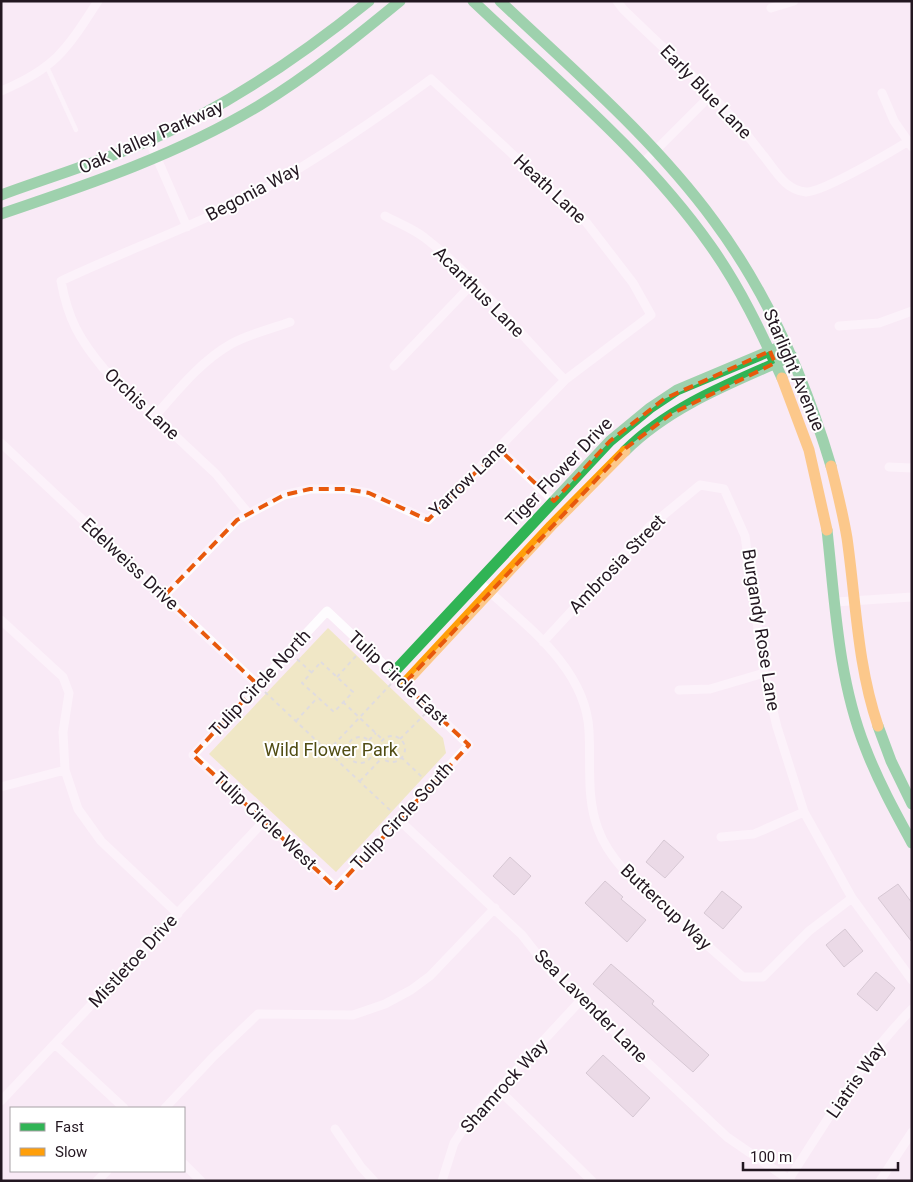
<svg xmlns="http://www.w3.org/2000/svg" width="913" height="1182" viewBox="0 0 913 1182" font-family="Roboto,sans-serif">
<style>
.green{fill:#f0e7c6}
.building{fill:#d9c7d6;stroke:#ab9fa9}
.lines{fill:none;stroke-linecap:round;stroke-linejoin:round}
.path{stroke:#e0dcdf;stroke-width:2;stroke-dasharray:4 4;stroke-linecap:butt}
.lane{stroke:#fefcfe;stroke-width:4.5}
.street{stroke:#fefcfe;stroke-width:9}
.fast{stroke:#30b455;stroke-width:11}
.slow{stroke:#ff9f0a;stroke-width:11}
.marked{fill:none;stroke:#e8590c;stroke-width:4;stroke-dasharray:10 6;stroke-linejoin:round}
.labels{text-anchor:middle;stroke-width:4;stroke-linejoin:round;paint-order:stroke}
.street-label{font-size:18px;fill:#231721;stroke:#fff}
.park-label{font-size:18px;fill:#514d14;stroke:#fff}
</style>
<rect width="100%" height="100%" fill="#f9eaf6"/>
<path class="green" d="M328 628 443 738 446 753 336 872 209 754Z"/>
<path class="building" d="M664 840 684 857 665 878 646 862Z
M510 857 531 876 514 895 493 876Z
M605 881 623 897 621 899 646 920 627 942 585 903Z
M898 884 912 903V942L878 898Z
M722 891 742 907 723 929 704 913Z
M845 929 863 951 844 967 826 945Z
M611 964 654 1001 652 1004 709 1055 693 1072 593 984Z
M876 972 895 988 877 1011 857 994Z
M603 1055 650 1098 633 1117 586 1073Z"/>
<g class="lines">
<path class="path" d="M297 659 311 672
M321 662 353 692 334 712 302 683Z
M337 677 357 655
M265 692 392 812
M343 702 383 740
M296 721 318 697
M379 749a13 13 0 1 1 26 0a13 13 0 1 1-26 0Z
M347 750a13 13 0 1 1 26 0a13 13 0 1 1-26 0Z
M400 739 425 714
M369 740 376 733
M328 751 391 684
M401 757 424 779
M360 781 382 758"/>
<path class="lane" d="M47 67 76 130"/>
<path class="street" d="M617 1 623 9C671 56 722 100 762 154 775 169 784 190 806 192 821 193 891 152 907 142
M771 8 794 1
M1 91C56 68 67 49 98 1
M882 93 894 121 912 147
M149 140 187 227
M643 163 712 94
M385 216C398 223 414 229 425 238 478 279 518 333 565 380
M839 326 879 323 912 311
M394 366 474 282
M155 416C178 390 201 361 231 344 249 334 271 329 290 322
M1 443 258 685
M499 449 554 501
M889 467 912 468
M479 582C522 623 586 666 589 731 591 764 586 797 598 829 611 865 644 889 672 914 696 935 719 956 743 977H763L809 931 852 898
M164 596 237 520 284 495 310 489H345L369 493 428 520 565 380 651 315 633 283 586 222 431 79C378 118 324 155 266 188 200 224 129 249 61 281 68 319 79 339 104 369L216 474 248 513
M835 602 912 597
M327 611 469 745 336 888 193 755Z
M1 620 63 677 69 693 63 732 65 770 78 809 101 841 178 914
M543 642 649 527 700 485 724 489 745 536 764 673 777 727 804 812 852 898 912 980
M679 690 710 689 764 673
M1 787 65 770
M399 820 522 935 551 972 727 1137 791 1181
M721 837 754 834 804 812
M55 1044 124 1108
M498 1089 592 1181
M1 1101 265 820
M165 1108 214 1056 258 1014 353 1015 385 1004 411 990 430 976 495 908
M335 1129 361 1167 374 1181
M184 1164 201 1181
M789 1179C827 1121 862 1059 912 1009
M97 1181 107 1171
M442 1181 454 1143 467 1123 581 1000
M880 1181 912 1132"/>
<path class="fast" d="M473 1C555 79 645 153 710 245 740 287 761 332 782 378
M500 1C574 71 653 138 714 221 769 295 805 379 831 466
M1 195C50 177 100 162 148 141 228 106 301 56 369 1
M1 214C90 184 179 154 260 105 309 75 355 38 400 1
M625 451C671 405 734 382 792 356
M827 530C835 602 838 679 865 747 878 781 895 812 912 843
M393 673 610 441 650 408 677 390 777 348
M878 726 891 761 912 804"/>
<path class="slow" d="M782 378 809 450 827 530
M831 466C837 490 843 514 847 538 856 601 857 664 878 726
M404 684 551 526 625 451"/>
</g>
<path d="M0 0H913V1182H0ZM770 351 775 363 671 414 626 448 404 684 469 745 336 888 193 755 258 685 164 596 237 520 284 495 310 489H345L369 493 428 520 499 449 554 501 610 441 664 399Z" fill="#f9eaf6" fill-opacity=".55" fill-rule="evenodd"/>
<path class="marked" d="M770 351 775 363 671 414 626 448 404 684 469 745 336 888 193 755 258 685 164 596 237 520 284 495 310 489H345L369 493 428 520 499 449 554 501 610 441 664 399Z"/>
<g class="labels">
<g class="street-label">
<text transform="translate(706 92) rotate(46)" y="6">Early Blue Lane</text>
<text transform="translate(151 137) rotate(-24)" y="6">Oak Valley Parkway</text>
<text transform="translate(550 189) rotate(43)" y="6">Heath Lane</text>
<text transform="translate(253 192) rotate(-28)" y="6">Begonia Way</text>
<text transform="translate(479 292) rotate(45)" y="6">Acanthus Lane</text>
<text transform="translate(794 370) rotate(67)" y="6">Starlight Avenue</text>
<text transform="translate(142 404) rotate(43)" y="6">Orchis Lane</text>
<text transform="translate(559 472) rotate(-46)" y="6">Tiger Flower Drive</text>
<text transform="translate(468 479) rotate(-44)" y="6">Yarrow Lane</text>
<text transform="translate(130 564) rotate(43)" y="6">Edelweiss Drive</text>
<text transform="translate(617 564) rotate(-46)" y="6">Ambrosia Street</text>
<text transform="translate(761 630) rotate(81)" y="6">Burgandy Rose Lane</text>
<text transform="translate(398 678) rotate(43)" y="6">Tulip Circle East</text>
<text transform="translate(260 683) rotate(-47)" y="6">Tulip Circle North</text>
<text transform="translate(402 816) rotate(-47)" y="6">Tulip Circle South</text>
<text transform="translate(265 821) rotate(43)" y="6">Tulip Circle West</text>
<text transform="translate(666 907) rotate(43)" y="6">Buttercup Way</text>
<text transform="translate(133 961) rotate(-47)" y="6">Mistletoe Drive</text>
<text transform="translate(591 1006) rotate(45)" y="6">Sea Lavender Lane</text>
<text transform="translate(856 1080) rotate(-55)" y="6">Liatris Way</text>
<text transform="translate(504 1086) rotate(-48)" y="6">Shamrock Way</text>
</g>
<g class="park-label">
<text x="331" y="756">Wild Flower Park</text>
</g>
</g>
<rect width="913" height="1182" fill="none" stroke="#231721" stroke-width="5"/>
<rect x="10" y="1107" width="175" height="65" fill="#ffffff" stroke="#a7a2a6"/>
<rect x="20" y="1123" width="25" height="8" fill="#30b455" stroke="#a7a2a6"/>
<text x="55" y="1132" font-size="15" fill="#231721">Fast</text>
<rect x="20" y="1148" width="25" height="8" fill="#ff9f0a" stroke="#a7a2a6"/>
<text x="55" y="1157" font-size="15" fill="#231721">Slow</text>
<path d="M743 1162v8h155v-8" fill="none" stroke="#231721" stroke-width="2.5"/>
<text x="750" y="1162" font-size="15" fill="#231721" stroke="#ffffff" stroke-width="4" paint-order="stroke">100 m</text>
</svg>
